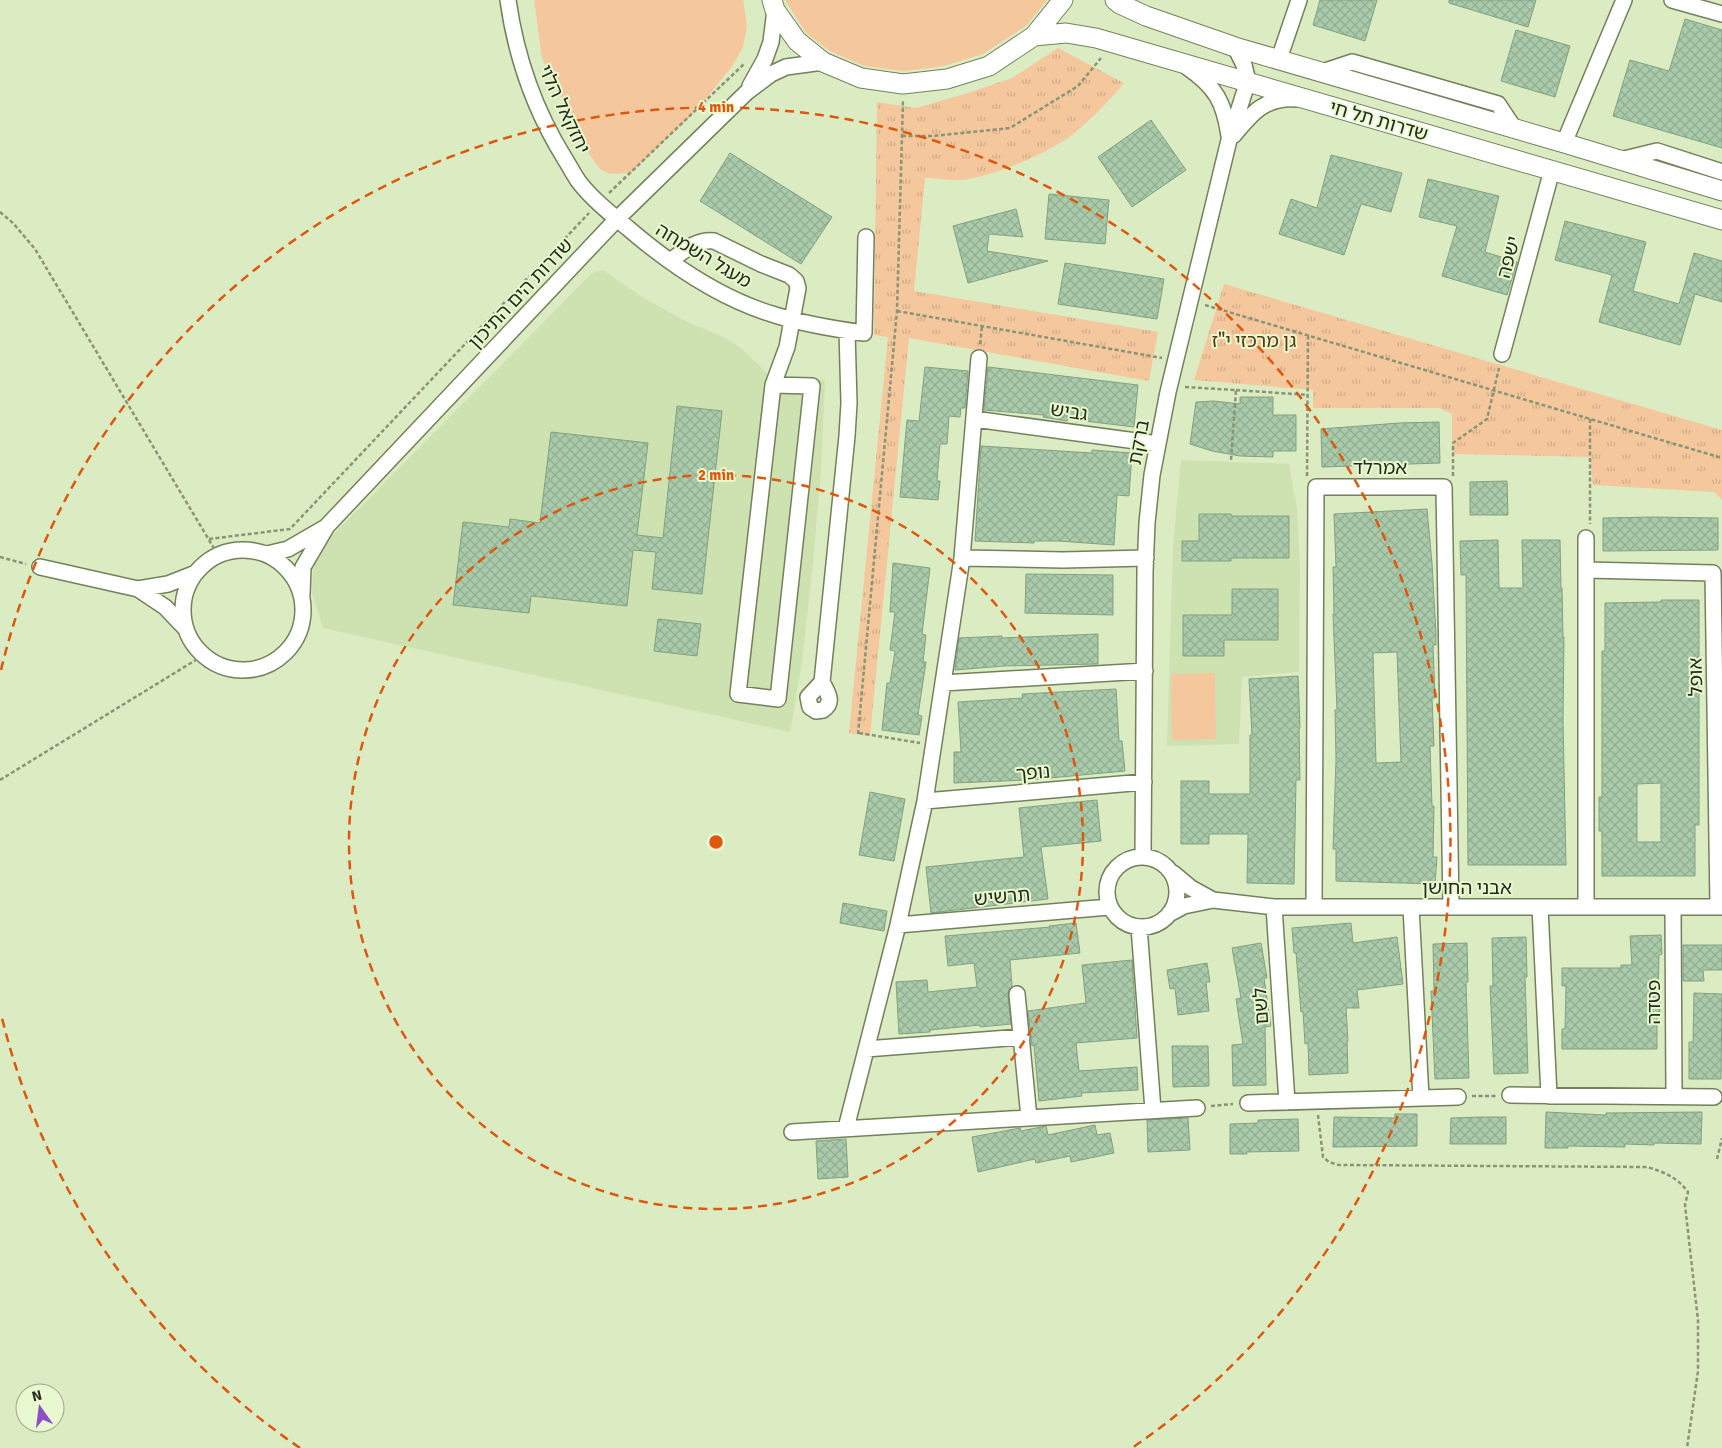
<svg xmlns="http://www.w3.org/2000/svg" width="1722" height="1448" viewBox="0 0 1722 1448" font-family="Signika,'Noto Sans Hebrew',sans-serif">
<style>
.built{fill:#cee1b0}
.grass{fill:#f4c79d}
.park{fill:url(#park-tufts)}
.building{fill:url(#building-cross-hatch);stroke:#81a181;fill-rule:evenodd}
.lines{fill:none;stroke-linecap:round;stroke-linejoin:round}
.minor-casing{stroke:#72815b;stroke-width:18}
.major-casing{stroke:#72815b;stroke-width:21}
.path{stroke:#889476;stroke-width:2.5;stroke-dasharray:4 2.5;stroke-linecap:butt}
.minor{stroke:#fff;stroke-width:15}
.major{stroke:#fff;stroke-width:19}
.ring{fill:none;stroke:#de570d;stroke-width:2.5;stroke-dasharray:9 6}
.labels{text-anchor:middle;stroke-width:4;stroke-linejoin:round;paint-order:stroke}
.street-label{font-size:19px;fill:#252b1c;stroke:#e9f9cf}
.park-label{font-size:19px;fill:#553512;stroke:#e9f9cf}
.centre{fill:#de570d;stroke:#e9f9cf;stroke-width:2.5}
.ring-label{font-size:15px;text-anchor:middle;font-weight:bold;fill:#de570d;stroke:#e9f9cf;stroke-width:4;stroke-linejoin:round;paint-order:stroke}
</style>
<defs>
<pattern id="park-tufts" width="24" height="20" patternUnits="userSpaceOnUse" patternTransform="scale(1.25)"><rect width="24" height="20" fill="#f4c79d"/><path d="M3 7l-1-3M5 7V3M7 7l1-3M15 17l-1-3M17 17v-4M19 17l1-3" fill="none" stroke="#d1ab87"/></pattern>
<pattern id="building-cross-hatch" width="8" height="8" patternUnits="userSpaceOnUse" patternTransform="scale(1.25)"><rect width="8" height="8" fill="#aacbaa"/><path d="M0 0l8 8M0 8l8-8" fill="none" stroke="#92ae92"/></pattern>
</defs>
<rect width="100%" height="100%" fill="#dcecc2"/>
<path class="built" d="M603 270 642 297 687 322 726 338 741 348 769 375 825 380 821 470 813 563 802 661 790 732 323 628 312 593 313 569 321 547 592 273Z
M1181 460 1289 464 1297 509 1300 568 1299 672 1242 677 1239 744 1167 746 1173 547Z"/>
<path class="grass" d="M534 0H743L747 26 743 47 733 65 698 109 631 173 610 174 600 169 589 154 542 58Z
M785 0H1047L1026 26 983 54 944 66 904 71 864 66 830 51 806 33Z
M1215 673 1216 739 1172 740 1171 674Z"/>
<path class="park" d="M1058 48 1124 83C1107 103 1089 122 1069 137 1046 154 984 181 955 180 945 180 935 178 925 178L914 291 1158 332 1149 381 909 338 870 736 849 733 888 337 874 335 877 102 916 108 968 93 1012 78Z
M1224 284 1722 430V500L1714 492 1593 485 1590 457 1452 454V414L1439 408H1313V390L1194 380Z"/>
<path class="building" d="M1320 0H1377L1365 41 1313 25Z
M1449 0H1536L1528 27 1449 3Z
M1685 19 1722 30V148L1613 116 1630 60 1669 71Z
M1516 30 1570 46 1555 97 1501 81Z
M1151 120 1186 170 1132 207 1098 157Z
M730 153 832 217 801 264 700 201Z
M1331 155 1402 173 1391 212 1361 204 1344 255 1279 234 1291 199 1317 208Z
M1428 179 1499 196 1485 252 1517 262 1507 295 1442 276 1457 226 1419 217Z
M1049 194 1109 200 1105 244 1045 239Z
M1016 209 1023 237 989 234 987 251 1048 261 968 283 953 226Z
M1565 221 1646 242 1633 291 1679 304 1694 253 1722 261V302L1695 294 1680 345 1599 322 1612 275 1555 260Z
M1065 263 1164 279 1157 319 1058 304Z
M925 367 968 371 965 408H961L960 417 949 416 947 444H940L937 481H940L938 500 900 497 907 420 919 421Z
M988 367 1138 385 1134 427 1068 419 1067 421 1043 417 1044 415 984 410Z
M1240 397H1273V415H1296V451H1273V457L1240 456 1212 451 1190 444 1196 402 1214 401 1240 404Z
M677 406 722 411 702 594 652 589 656 552 633 550 627 606 531 596 529 613 453 605 463 522 509 527 510 519 540 523 551 432 648 443 637 535 663 538Z
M1439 422 1440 463 1322 467 1321 429 1399 423Z
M981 446 1092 453V450L1132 453 1129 496 1117 495 1114 545 1058 541H1034V543L975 541Z
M1507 481 1508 515H1470V482Z
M1427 509 1432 563 1436 634V645H1433L1435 698H1432L1434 746H1430L1432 806H1434L1433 857H1437L1435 884 1336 881V849H1333L1336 760 1335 710H1337L1333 614H1334L1333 567H1336L1334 514ZM1397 652 1401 762 1376 763 1373 653Z
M1199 514H1231V516H1289V558H1231V561H1182V541H1199Z
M1653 517 1718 518V550L1603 551V518Z
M1498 540 1499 588H1523L1522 540H1560L1561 588H1562L1563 637H1564L1563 720 1566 865H1468L1466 575H1461L1460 541Z
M893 563 930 568 922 634 926 635 923 662H926L918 715 922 716 919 735 882 730 887 683H890L895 651 890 650 895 612H890Z
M1026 574 1113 575V615L1025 613Z
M1232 589H1278V640H1224V656H1183V615H1232Z
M1661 600H1699V825H1695V876H1602V831H1599V797H1602V651H1605V603L1661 602ZM1661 783V842H1637V784Z
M658 619 701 624 697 656 654 651Z
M1098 634V664L1004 666 955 670 959 638 1002 636V638Z
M1298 676 1300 728 1299 729 1300 780H1296L1294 884 1247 883 1248 834H1209V844H1181V781H1209V794H1250V735H1252L1249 679Z
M1116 689 1119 741H1122L1125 771 1028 780 954 783V752H961L958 702 1023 698 1022 694Z
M870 792 905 799 894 861 859 855Z
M1097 800 1101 841 1041 847 1048 899 931 913 926 867 1024 857 1019 808Z
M843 903 887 911 884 931 840 923Z
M1076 923 1080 953 1010 960 1012 986 1009 990 1008 995 1011 1024 980 1027V1025L930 1030V1032L899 1034 896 982 927 980 928 992 977 987 974 963 948 966 945 936 1050 927 1049 926Z
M1351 923 1353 943 1397 937 1403 984 1357 990 1359 1008H1346L1348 1041H1347L1348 1073 1309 1075 1308 1043 1305 1044 1303 1011 1301 1012 1296 953H1294L1292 928Z
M1661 935 1662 954 1659 955 1658 999H1660V1017H1657V1049H1562V1029H1565L1566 986H1562V968H1621V965H1632L1630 936Z
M1526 937 1527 977H1525L1528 1073 1494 1074 1490 986H1493L1492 938Z
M1261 943 1267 978H1264L1271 1026 1265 1027 1266 1085 1233 1086 1232 1045 1243 1044 1236 999 1241 998 1232 948Z
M1467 943 1468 982H1466L1469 1078 1435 1079 1431 991H1434L1433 944Z
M1683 945H1722V970H1703L1704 981H1683Z
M1132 960 1137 1038 1076 1043 1079 1071 1137 1067 1138 1090 1081 1093 1082 1096 1039 1101 1034 1045 1032 1046 1028 1011 1086 1003 1082 965Z
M1207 963 1210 982H1206L1209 1011 1178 1015 1175 988 1170 989 1167 970Z
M1694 993 1722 994 1721 1079H1689V1042H1693Z
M1172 1046H1208L1209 1086 1173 1087Z
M1546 1112 1606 1115V1113L1702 1112 1701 1144 1654 1143V1145L1625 1144V1147L1568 1146V1148H1545Z
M1395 1114H1417V1146L1333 1147 1334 1117 1395 1118Z
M1482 1117H1506V1144H1450L1451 1118Z
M1188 1118 1190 1150 1148 1152 1147 1120Z
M1298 1119 1299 1151 1246 1152 1247 1154H1230V1124L1258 1123V1120Z
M1095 1125 1097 1135 1110 1133 1114 1153 1071 1162 1070 1156 1036 1163 1035 1159 978 1172 972 1137 1020 1128 1021 1131 1046 1126 1048 1135Z
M846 1139 848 1177 818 1179 816 1141Z"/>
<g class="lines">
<defs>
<path id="minor" d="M508 0C516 57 535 111 565 159 570 167 574 175 579 182 593 200 611 214 629 229 671 265 721 299 775 315 804 324 834 329 864 333L866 237
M1672 0 1722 14
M1279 59 1299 0
M1187 67C1216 87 1224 102 1229 136
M1322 72 1352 62 1498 104 1514 128
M750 86 765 59 771 42 775 10
M1234 135C1252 113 1265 97 1296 99
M1564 143 1624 0
M1620 160 1657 151 1722 172
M670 261C684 251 696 239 714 241L761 264 789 275 796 281 798 288 787 347 773 385 738 694 778 699 812 386 773 385
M1502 354 1552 170
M974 419 1158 444
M1586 538V570
M183 610a60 60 0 1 1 120 0a60 60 0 1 1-120 0Z
M267 554 288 549 326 527
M962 558 1063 560 1146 558
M40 567 138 589 165 607 186 629
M138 589 168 584 196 573
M302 594 303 567 327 526 617 219 747 92 771 74 786 67 823 62
M822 682 808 697 810 707 816 711 823 710C835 702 827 692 822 682L847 436 849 403 847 331
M943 683 1145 671
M925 801 1144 782
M1143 856 1145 571 1147 523 1152 475 1168 392 1190 301 1229 140 1248 81 1244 65 1235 47
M1107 892a35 35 0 1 1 70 0a35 35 0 1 1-70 0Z
M1173 873 1191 888 1213 900
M1274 907 1287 1102
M1314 907 1316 487H1444L1451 907
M1411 907 1421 1098
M1540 907 1549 1096
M1586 907V570L1713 573 1718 907
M1673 907 1674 1097
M1171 913 1184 906 1213 900 1274 907H1722
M898 925 1109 907
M1139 927 1153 1110
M1017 994 1029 1118
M866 1049 1022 1037
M1510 1095 1714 1097
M1248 1103 1458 1097
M846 1128 898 925 925 801 962 558 979 358
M792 1132 1197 1108"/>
<path id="major" d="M772 0 775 10 797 41 823 62 861 78 903 84 947 79 989 66 1034 36 1063 0
M1115 0 1120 4 1146 16 1235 47 1564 143 1722 191
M1034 36 1066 33 1096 38 1722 220"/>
</defs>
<use href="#minor" class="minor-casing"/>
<use href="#major" class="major-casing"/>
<path class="path" d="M902 136H933L1010 128 1078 86 1101 58
M609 193 744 64
M0 212 13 223 35 249 218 555
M1205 305 1722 458
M897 311 1162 358
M980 344 982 326
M1185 387 1236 390 1231 460
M1236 390 1308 395
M1590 419V524
M1307 476 1308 335
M1453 476V443L1487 419 1499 368
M209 539 290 529 589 213
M0 557 26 564
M859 733 920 743
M858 734 897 311 903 100
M0 780 204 655
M1472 1096H1497
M1211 1106 1233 1104
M1318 1115 1323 1157 1329 1162 1339 1165 1647 1167C1664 1172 1677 1177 1688 1192L1685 1205 1698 1320V1371L1687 1448
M1717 1159 1722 1138"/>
<use href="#minor" class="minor"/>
<use href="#major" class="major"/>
</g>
<g class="ring">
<circle cx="716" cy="842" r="367"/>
<path d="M300 1448A735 735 0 0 1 1 1014M1 670A735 735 0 1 1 1132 1448"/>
</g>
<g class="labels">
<g class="street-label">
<text transform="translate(565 109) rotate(65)" y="7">יחזקאל הלוי</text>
<text transform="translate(1379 120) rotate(16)" y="7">שדרות תל חי</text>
<text transform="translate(704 255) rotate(31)" y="7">מעגל השמחה</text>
<text transform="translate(1508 257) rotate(-75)" y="7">ישפה</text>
<text transform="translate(520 293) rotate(-47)" y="7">שדרות הים התיכון</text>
<text transform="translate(1069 411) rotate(8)" y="7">גביש</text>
<text transform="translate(1138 442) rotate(-79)" y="7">ברקת</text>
<text x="1380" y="474">אמרלד</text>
<text transform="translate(1695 677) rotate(-91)" y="7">אופל</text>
<text transform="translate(1033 772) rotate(-5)" y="7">נופך</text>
<text x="1467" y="894">אבני החושן</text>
<text transform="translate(1002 896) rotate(-5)" y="7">תרשיש</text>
<text transform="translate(1653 1002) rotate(-90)" y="7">פטדה</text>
<text transform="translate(1260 1006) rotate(-94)" y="7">לשם</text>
</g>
<g class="park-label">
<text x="1254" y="347">גן מרכזי י"ז</text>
</g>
</g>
<circle cx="716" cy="842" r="8" class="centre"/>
<g class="ring-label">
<text x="716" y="112">4 min</text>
<text x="716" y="480">2 min</text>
</g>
<g transform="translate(40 1408) rotate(346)"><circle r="24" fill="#e9f9cf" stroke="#9ba787"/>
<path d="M0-4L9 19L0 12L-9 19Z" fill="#8c4fc5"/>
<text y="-8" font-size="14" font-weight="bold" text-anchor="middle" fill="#252b1c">N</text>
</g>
</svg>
